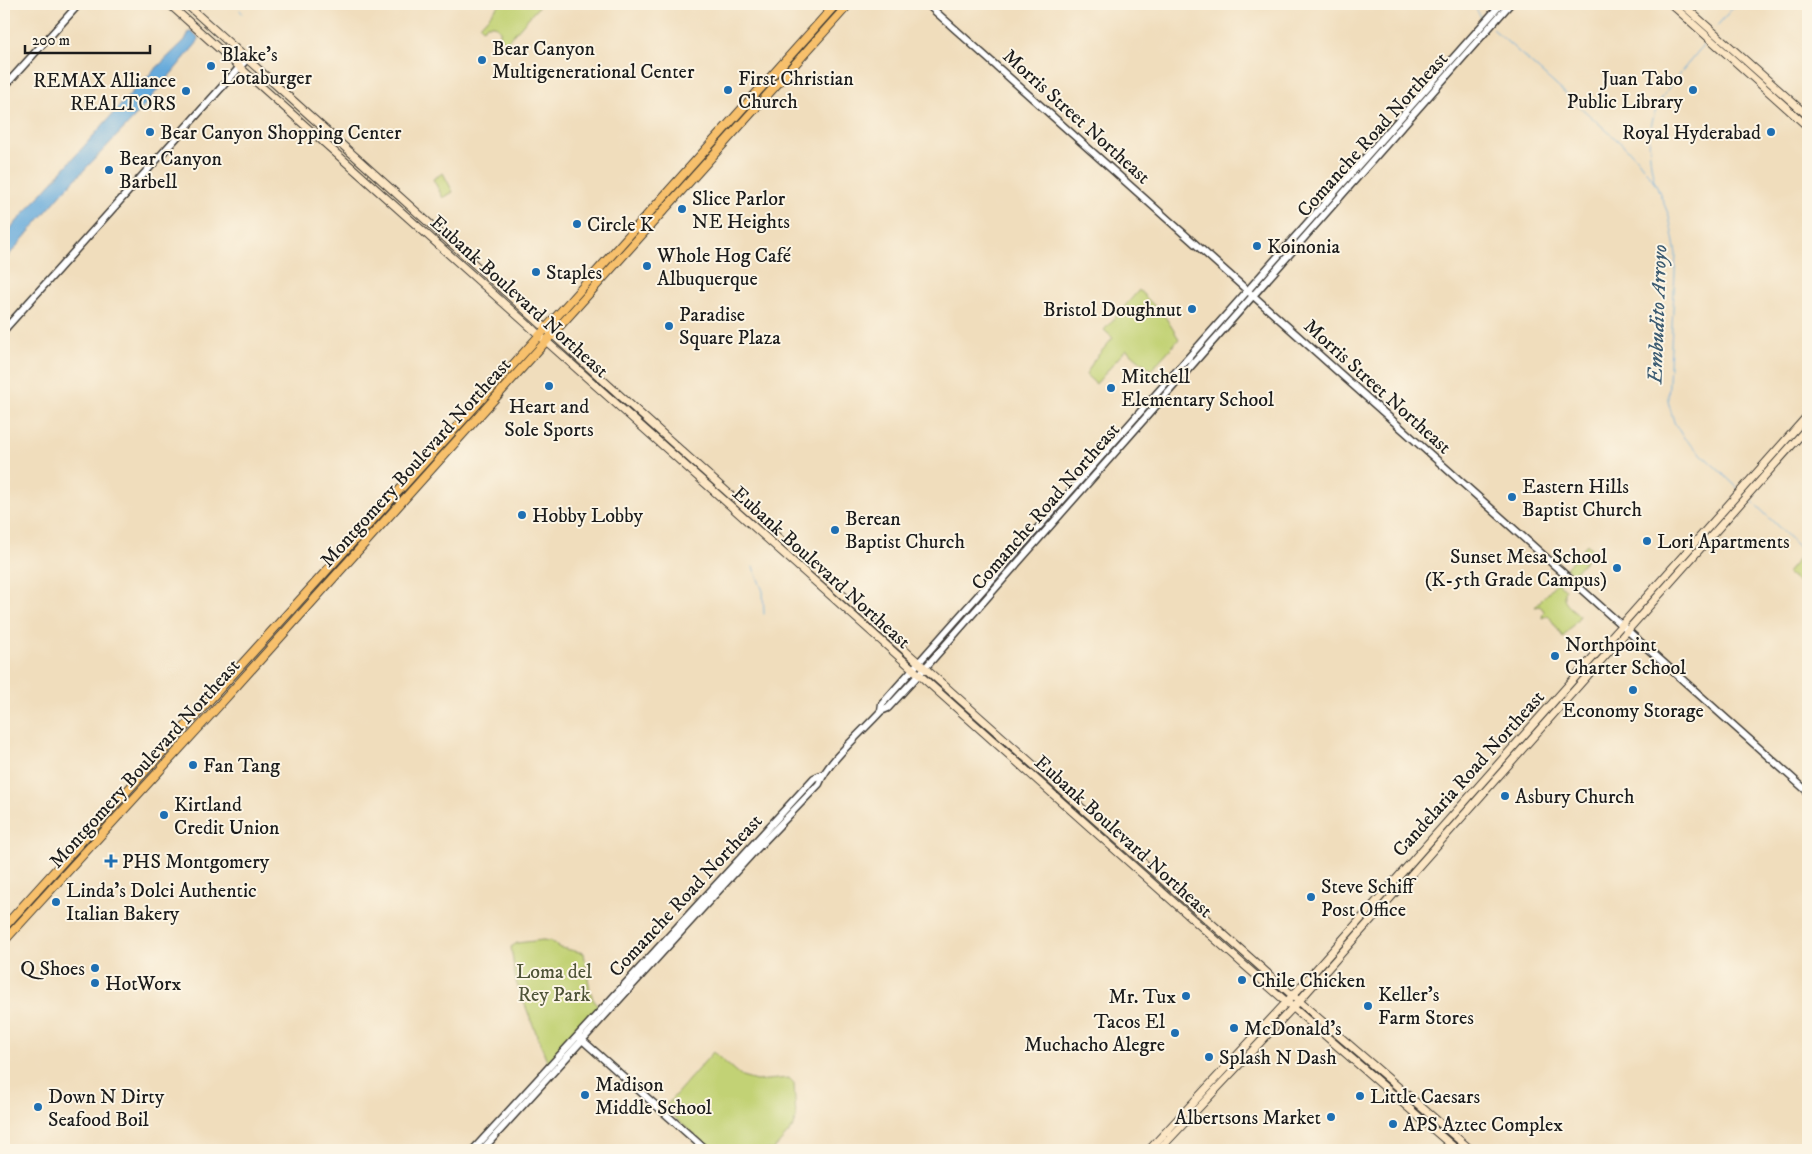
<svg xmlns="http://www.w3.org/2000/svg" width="1812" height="1154" viewBox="0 0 1812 1154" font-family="'IM FELL DW Pica',serif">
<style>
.green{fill:#c2d275;stroke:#6f7748}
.water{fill:#66aadb;stroke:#41637c}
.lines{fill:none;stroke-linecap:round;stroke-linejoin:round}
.stream{stroke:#66aadb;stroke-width:1}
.tertiary-casing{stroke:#3c3934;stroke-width:9}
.secondary-casing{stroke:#3c3934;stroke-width:9}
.primary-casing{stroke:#3c3934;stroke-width:10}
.tertiary{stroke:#fff;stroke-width:6}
.secondary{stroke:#fce6c4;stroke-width:7}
.primary{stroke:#f7c06c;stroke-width:8}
.poi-dot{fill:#1f6fb2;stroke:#fcf5e5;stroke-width:2}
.labels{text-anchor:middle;stroke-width:4;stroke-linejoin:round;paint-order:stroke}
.poi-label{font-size:20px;fill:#1c1c1c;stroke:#fcf5e5;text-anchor:start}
.street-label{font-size:20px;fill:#1c1c1c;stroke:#fcf5e5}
.park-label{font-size:20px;fill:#4e5337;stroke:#fcf5e5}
.water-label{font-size:21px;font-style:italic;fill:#3d5c72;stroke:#fcf5e5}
</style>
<rect width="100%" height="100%" fill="#fcf5e5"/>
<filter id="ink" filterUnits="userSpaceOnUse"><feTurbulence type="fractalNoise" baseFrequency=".02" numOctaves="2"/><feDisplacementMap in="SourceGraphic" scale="10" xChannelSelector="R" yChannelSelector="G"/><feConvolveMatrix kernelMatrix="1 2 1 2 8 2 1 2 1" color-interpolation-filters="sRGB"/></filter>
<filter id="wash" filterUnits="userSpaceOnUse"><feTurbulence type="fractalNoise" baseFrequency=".0096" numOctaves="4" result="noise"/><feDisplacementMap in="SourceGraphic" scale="20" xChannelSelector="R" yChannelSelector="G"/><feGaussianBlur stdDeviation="1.12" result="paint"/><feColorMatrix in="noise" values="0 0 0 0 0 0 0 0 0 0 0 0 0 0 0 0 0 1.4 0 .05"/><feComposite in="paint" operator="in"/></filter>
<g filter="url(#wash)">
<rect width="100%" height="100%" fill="#f0ddbc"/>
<path class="green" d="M500 4H539L540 5 506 43 500 38V31L495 25H487L483 29 480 26Z
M443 173 453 192 443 198 433 179Z
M1139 290 1166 318 1179 339 1151 370 1126 349 1096 384 1086 375 1094 360 1113 338 1104 330Z
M1587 544 1594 551 1573 574 1566 568Z
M1808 548V592L1787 573Z
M1557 582 1565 589C1561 603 1569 606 1579 615V618L1563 637 1548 615 1542 618V617L1544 611 1540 606 1535 607Z
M543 940 550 941 561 948 584 953 590 990 593 999 599 1007 548 1063 516 982 511 947 517 943Z
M713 1052 742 1077 756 1081 789 1078 794 1083 796 1118 792 1129 773 1150H712L664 1108Z"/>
<path class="water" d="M189 32H193L198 37 197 43 134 118 64 191 4 261V236L134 90 185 40Z"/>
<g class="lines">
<path class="stream" d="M1475 4 1476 9 1482 19
M240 10 242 13
M1716 27 1736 4
M1493 29 1634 155 1656 184 1669 216 1676 254 1668 401 1674 422 1683 437 1739 489
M1655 184C1637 112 1664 94 1706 42
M1749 498 1808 556
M753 567 763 591 764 614"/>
</g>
</g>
<g filter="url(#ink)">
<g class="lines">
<defs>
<path id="tertiary" d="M927 4 1808 792
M4 87 79 4
M4 330 247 59
M881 711 882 704 1501 4
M580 1038 706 1150
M473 1150 814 778 823 774
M482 1150 751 855 819 784C827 762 864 730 881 711L888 708 925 668 1510 4"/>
<path id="secondary" d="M169 4 1244 965 1457 1150
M186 4 735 499 1293 996 1471 1150
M1671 4 1808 127
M1682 4 1808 116
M1149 1150 1296 992 1808 415
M1159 1150 1299 1001 1808 427"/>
<path id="primary" d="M4 927 539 336 836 4
M4 941 214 711 849 4"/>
</defs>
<use href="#tertiary" class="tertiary-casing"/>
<use href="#secondary" class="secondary-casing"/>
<use href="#primary" class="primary-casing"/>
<use href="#tertiary" class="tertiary"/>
<use href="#secondary" class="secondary"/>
<use href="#primary" class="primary"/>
</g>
</g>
<g class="poi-dot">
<circle cx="482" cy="60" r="5"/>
<circle cx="211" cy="66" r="5"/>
<circle cx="728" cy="90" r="5"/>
<circle cx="1693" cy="90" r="5"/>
<circle cx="186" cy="91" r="5"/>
<circle cx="150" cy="132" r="5"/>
<circle cx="1771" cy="132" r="5"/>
<circle cx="109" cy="170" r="5"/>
<circle cx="682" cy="209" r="5"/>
<circle cx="577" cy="224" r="5"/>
<circle cx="1257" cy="246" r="5"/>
<circle cx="647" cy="266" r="5"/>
<circle cx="536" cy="272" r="5"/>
<circle cx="1192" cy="309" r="5"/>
<circle cx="669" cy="326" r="5"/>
<circle cx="549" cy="386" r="5"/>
<circle cx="1111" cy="388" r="5"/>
<circle cx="1512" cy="497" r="5"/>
<circle cx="522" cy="515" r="5"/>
<circle cx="835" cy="530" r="5"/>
<circle cx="1647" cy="541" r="5"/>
<circle cx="1617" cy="568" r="5"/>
<circle cx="1555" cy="656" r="5"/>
<circle cx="1633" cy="690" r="5"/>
<circle cx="193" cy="765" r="5"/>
<circle cx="1505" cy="796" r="5"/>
<circle cx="164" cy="815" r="5"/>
<path d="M108.5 853.5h5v5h5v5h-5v5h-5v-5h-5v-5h5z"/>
<circle cx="1311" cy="897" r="5"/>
<circle cx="56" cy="902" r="5"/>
<circle cx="95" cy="968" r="5"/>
<circle cx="1242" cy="980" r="5"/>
<circle cx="95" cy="983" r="5"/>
<circle cx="1186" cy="996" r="5"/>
<circle cx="1368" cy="1006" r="5"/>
<circle cx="1234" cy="1028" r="5"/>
<circle cx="1175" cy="1033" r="5"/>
<circle cx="1209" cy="1057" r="5"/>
<circle cx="585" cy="1095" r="5"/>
<circle cx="1360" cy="1096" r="5"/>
<circle cx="38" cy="1107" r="5"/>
<circle cx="1331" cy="1117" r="5"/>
<circle cx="1393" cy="1124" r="5"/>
</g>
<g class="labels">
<g class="poi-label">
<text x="492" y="55">Bear Canyon<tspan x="492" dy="23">Multigenerational Center</tspan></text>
<text x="221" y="61">Blake's<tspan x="221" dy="23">Lotaburger</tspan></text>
<text x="738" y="85">First Christian<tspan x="738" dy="23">Church</tspan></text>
<text x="1683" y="85" text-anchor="end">Juan Tabo<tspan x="1683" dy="23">Public Library</tspan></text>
<text x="176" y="87" text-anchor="end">REMAX Alliance<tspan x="176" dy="23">REALTORS</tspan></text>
<text x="160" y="139">Bear Canyon Shopping Center</text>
<text x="1761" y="139" text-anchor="end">Royal Hyderabad</text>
<text x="119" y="165">Bear Canyon<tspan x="119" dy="23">Barbell</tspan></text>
<text x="692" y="205">Slice Parlor<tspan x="692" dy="23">NE Heights</tspan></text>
<text x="587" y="231">Circle K</text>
<text x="1267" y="253">Koinonia</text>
<text x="657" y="262">Whole Hog Café<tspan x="657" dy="23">Albuquerque</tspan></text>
<text x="546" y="279">Staples</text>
<text x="1182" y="316" text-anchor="end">Bristol Doughnut</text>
<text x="679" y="321">Paradise<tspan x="679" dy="23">Square Plaza</tspan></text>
<text x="1121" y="383">Mitchell<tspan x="1121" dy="23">Elementary School</tspan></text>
<text x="549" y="413" text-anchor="middle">Heart and<tspan x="549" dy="23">Sole Sports</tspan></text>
<text x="1522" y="493">Eastern Hills<tspan x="1522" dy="23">Baptist Church</tspan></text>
<text x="532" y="522">Hobby Lobby</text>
<text x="845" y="525">Berean<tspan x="845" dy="23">Baptist Church</tspan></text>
<text x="1657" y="548">Lori Apartments</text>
<text x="1607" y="563" text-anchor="end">Sunset Mesa School<tspan x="1607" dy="23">(K-5th Grade Campus)</tspan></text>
<text x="1565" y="651">Northpoint<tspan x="1565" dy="23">Charter School</tspan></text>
<text x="1633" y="717" text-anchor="middle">Economy Storage</text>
<text x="203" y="772">Fan Tang</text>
<text x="1515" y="803">Asbury Church</text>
<text x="174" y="811">Kirtland<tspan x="174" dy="23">Credit Union</tspan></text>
<text x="122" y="868">PHS Montgomery</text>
<text x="1321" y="893">Steve Schiff<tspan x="1321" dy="23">Post Office</tspan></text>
<text x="66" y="897">Linda's Dolci Authentic<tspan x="66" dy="23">Italian Bakery</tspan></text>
<text x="85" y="975" text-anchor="end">Q Shoes</text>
<text x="1252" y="987">Chile Chicken</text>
<text x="105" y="990">HotWorx</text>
<text x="1378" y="1001">Keller's<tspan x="1378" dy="23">Farm Stores</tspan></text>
<text x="1176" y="1003" text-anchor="end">Mr. Tux</text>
<text x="1165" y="1028" text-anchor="end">Tacos El<tspan x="1165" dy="23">Muchacho Alegre</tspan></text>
<text x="1244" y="1035">McDonald's</text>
<text x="1219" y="1064">Splash N Dash</text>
<text x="595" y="1091">Madison<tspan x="595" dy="23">Middle School</tspan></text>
<text x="48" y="1103">Down N Dirty<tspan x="48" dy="23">Seafood Boil</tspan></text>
<text x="1370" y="1103">Little Caesars</text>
<text x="1321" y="1124" text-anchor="end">Albertsons Market</text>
<text x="1403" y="1131">APS Aztec Complex</text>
</g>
<g class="street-label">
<text transform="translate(1077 116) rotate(42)" y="7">Morris Street Northeast</text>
<text transform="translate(1372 134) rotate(-48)" y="7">Comanche Road Northeast</text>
<text transform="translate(520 296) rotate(42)" y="7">Eubank Boulevard Northeast</text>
<text transform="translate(1378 386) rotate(42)" y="7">Morris Street Northeast</text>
<text transform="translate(415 462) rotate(-48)" y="7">Montgomery Boulevard Northeast</text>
<text transform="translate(1045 506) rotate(-49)" y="7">Comanche Road Northeast</text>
<text transform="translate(822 567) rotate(42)" y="7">Eubank Boulevard Northeast</text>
<text transform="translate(144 763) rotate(-48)" y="7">Montgomery Boulevard Northeast</text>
<text transform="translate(1468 773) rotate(-48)" y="7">Candelaria Road Northeast</text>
<text transform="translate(1124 836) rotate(42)" y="7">Eubank Boulevard Northeast</text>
<text transform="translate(685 895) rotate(-47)" y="7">Comanche Road Northeast</text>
</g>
<g class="park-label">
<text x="554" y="978">Loma del<tspan x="554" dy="23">Rey Park</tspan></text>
</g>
<g class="water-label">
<text transform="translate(1657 314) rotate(-88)" y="7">Embudito Arroyo</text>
</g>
</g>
<rect width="1812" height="1154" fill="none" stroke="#fcf5e5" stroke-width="20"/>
<path d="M25 45v8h125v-8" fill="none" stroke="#1c1c1c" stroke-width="2.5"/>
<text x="32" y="45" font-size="15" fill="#1c1c1c" stroke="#fcf5e5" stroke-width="4" paint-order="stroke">200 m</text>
</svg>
